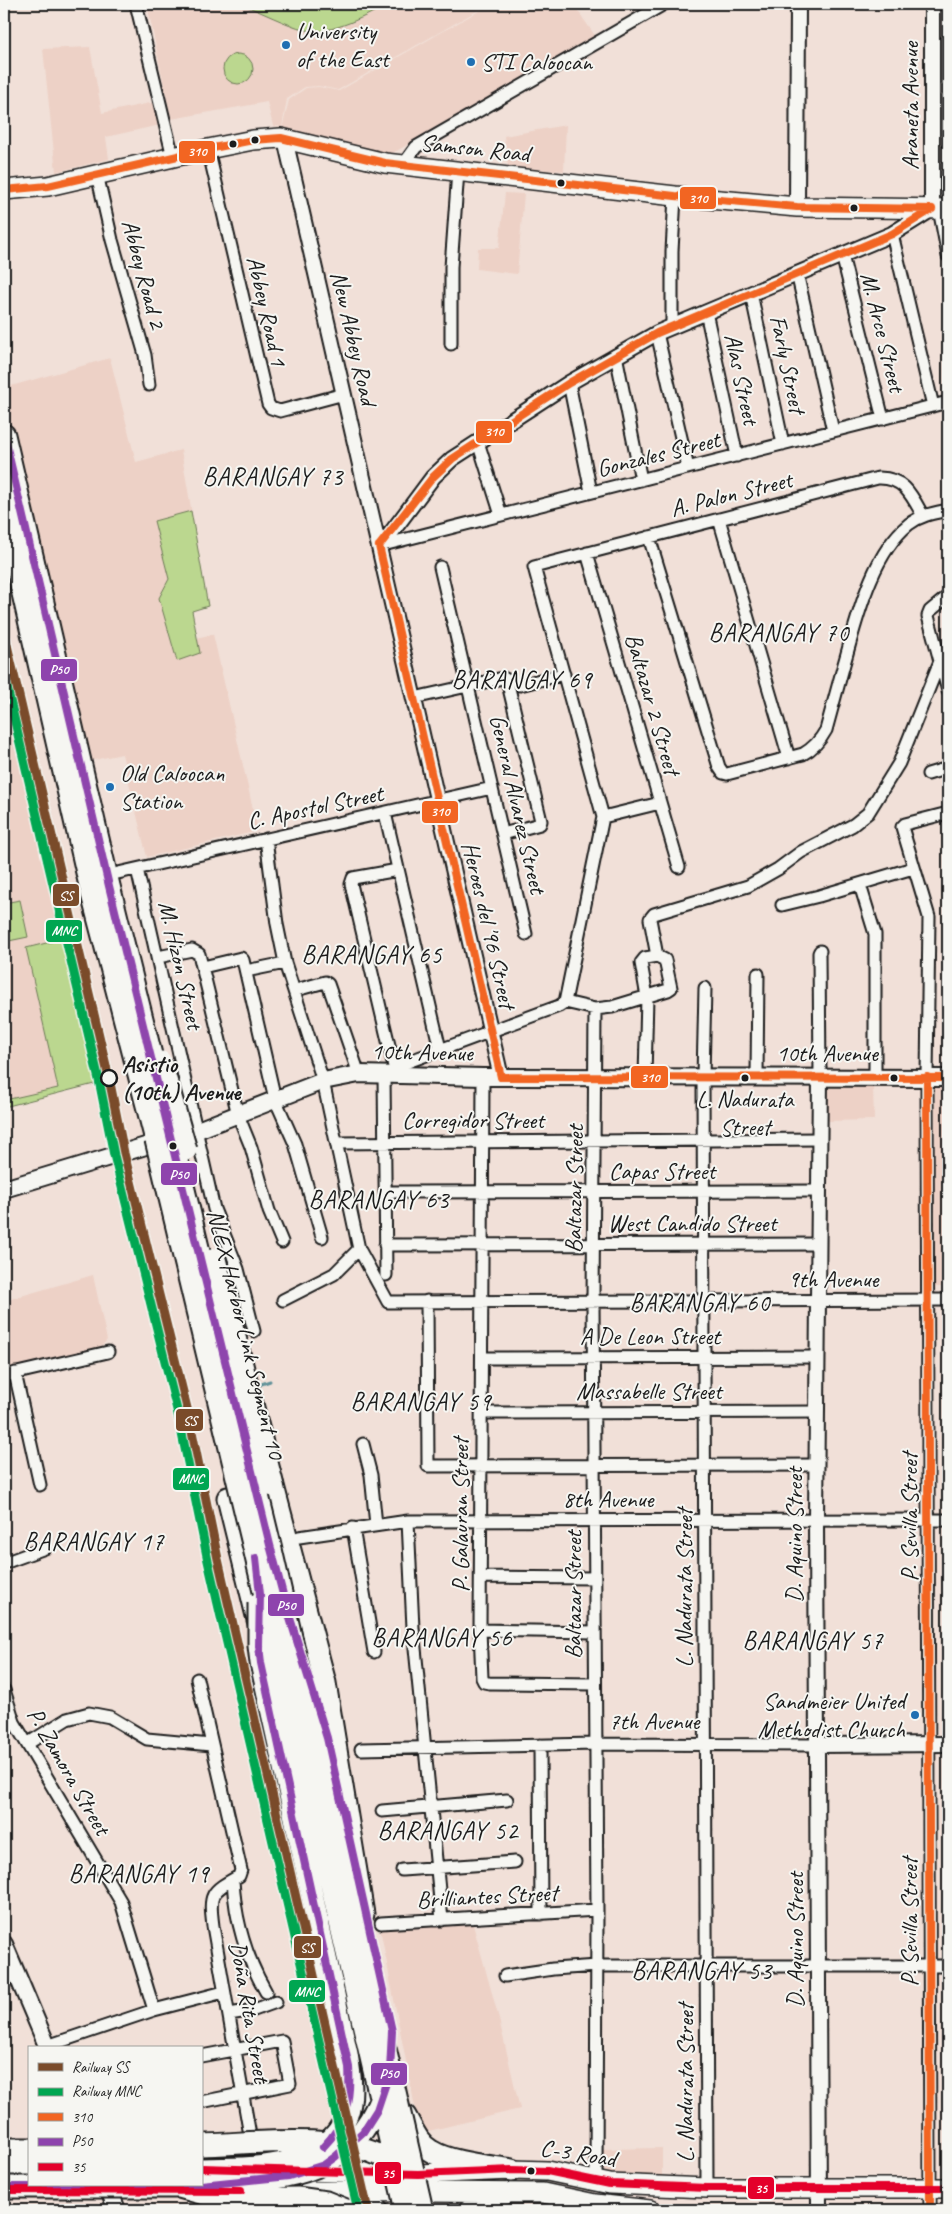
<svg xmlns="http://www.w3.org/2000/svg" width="952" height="2214" viewBox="0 0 952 2214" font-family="Caveat,sans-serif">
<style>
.built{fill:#edd1c6}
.green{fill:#bbd78f;stroke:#6c7a56}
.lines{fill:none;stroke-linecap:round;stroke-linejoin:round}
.stream{stroke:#629299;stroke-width:3}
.minor-casing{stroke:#1c1c1c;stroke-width:15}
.tertiary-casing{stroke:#1c1c1c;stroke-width:18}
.secondary-casing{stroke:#1c1c1c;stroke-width:20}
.primary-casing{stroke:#1c1c1c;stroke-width:22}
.trunk-casing{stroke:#1c1c1c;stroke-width:22}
.motorway-casing{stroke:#1c1c1c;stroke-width:25}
.minor{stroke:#f6f6f2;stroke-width:11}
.tertiary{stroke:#f6f6f2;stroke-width:14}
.secondary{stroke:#f6f6f2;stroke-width:16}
.primary{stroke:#f6f6f2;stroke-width:19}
.trunk{stroke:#f6f6f2;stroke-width:19}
.motorway{stroke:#f6f6f2;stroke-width:21}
.motorway-bridge-casing{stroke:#1c1c1c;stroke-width:25;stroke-linecap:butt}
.motorway-bridge{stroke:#f6f6f2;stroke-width:21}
.bus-1-casing{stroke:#f6f6f2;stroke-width:11}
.bus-2-casing{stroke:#f6f6f2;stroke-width:11}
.bus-3-casing{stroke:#f6f6f2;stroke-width:11}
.bus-1{stroke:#f26522;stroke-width:8}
.bus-2{stroke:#8e44ad;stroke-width:8}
.bus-3{stroke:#e4002b;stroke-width:8}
.rail-1-casing{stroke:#f6f6f2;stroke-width:12}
.rail-2-casing{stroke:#f6f6f2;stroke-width:12}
.rail-1{stroke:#7a4b2a;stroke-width:9}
.rail-2{stroke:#00a651;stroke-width:9}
.poi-dot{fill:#1f6fb2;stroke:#f6f6f2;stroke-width:2}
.bus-dot{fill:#1c1c1c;stroke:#f6f6f2;stroke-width:2}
.stop-dot{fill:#f6f6f2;stroke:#1c1c1c;stroke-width:2.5}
.labels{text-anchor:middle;stroke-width:4;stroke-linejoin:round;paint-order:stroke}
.bus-label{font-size:23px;fill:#1c1c1c;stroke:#f6f6f2}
.poi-label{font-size:24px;fill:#1c1c1c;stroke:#f6f6f2;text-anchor:start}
.street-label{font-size:24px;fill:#1c1c1c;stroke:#f6f6f2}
.stop-label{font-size:24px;font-weight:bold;fill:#1c1c1c;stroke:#f6f6f2;text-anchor:start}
.neighbourhood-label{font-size:25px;letter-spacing:1px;fill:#1c1c1c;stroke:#f6f6f2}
.line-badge{stroke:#f6f6f2;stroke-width:2}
.badge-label{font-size:14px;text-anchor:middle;font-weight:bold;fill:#fff}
</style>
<rect width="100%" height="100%" fill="#f1e0d8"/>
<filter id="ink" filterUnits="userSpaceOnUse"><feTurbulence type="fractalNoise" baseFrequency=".02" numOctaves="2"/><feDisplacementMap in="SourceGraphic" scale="10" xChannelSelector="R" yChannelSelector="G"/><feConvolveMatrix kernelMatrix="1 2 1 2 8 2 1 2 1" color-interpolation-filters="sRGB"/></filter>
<g filter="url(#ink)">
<path class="built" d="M147 4H489L338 90 319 86 305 87 287 99 282 127 273 126 267 102 171 119Z
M491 4H573L596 37 386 157 282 129 289 100 306 88 319 87 339 91Z
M90 47 102 113 155 102 160 125 106 137 109 159 56 172 43 49Z
M566 125 564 171 508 167 504 136Z
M505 193 524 194 517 274 477 269 478 248H499Z
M110 358 136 462 181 450 208 606 192 611 196 638 213 634 258 831 147 857 122 754 84 762 34 534 4 422V388Z
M4 646 93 1029 88 1030 98 1083 4 1107Z
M873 1087 874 1120 826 1121 825 1088Z
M935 1088H948V1287H935Z
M93 1275 107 1340 96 1352 4 1372V1301Z
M472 1921 498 2015 520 2109 420 2133 380 1928Z
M662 2148V2178L611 2177 603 2173V2149Z"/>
<path class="green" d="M241 4H390C369 14 330 36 306 30 284 24 262 12 241 4Z
M223 69a15 15 0 1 1 30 0a15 15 0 1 1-30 0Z
M191 511 208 606 192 611 200 653 177 661 159 598 169 579 154 521Z
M20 900 28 937 4 942V903Z
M71 937 93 1029 88 1030 98 1083 4 1107 6 1105 5 1100 58 1088 26 948Z"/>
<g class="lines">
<path class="stream" d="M256 1386 270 1381"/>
<defs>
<path id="minor" d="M136 4 173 157
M208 149 268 404 271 408 280 411 344 394
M403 165 416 147 664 4
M97 174 112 240 145 355 149 385
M939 209 948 256
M892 234 933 406
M842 255 883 419
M797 273 833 431
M751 293 783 444
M706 312 737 456
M672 326V251L675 196
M657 333 688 468
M451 344V267L458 171
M616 355 641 480
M569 383 591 492
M478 442 501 515
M719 519 789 758
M649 537 719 767 723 773 727 774 803 754C814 748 820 741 826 730 832 708 838 686 844 664 857 619 871 555 909 524 921 515 934 513 948 510
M379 546 948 402
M587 553 679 867
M440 567 526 934
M948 596 930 611 928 616 948 691
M520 685 564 674
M414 698 503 678 507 680 541 821 540 824 503 834
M928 774 948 768
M385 813 440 1049
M603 817 660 803
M266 839 277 924 285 963 323 1081 359 1249 388 1302 948 1300
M137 869 214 1209 238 1269 254 1331
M118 873 492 788
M860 885 875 934V1078
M782 905 819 896 913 868
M657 956 650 919 654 914 748 886 778 869 801 852 853 825 868 813 899 763 940 661
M158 957 192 950 199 954 238 1115 251 1147 269 1211 282 1242
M203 967 241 958 243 960 275 1099 295 1144 322 1237
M246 971 285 963
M705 988 703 1077 707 2188
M296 990 325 982 328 984 359 1074
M565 1002 603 817 534 567 878 478C904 477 912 496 923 516
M595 1009 593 1301 597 1910 596 2181
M394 1070 402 1064 559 1006 565 1002 595 1009 612 1007 668 990 671 988 665 960 657 956
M384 1075 386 1275
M396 1075 351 884 353 878 398 870
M757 1076 758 974
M483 1077 480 1630 482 1678 484 1682 489 1683 595 1684
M645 1077 647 997 641 963 645 958 657 956
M820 1078 819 953 820 951
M337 1143 819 1139
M386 1192 819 1191
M385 1245 819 1244
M283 1300 334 1274 359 1249
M427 1301 428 1466 817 1465
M482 1358 818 1357
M15 1373 40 1485
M4 1376 108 1352
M482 1413 817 1412
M363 1444 371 1475 376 1525
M408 1521 413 1628 442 1920
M353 1528 374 1652
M299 1537 408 1521 948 1520
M4 1563 45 1548
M481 1577 595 1578
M480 1630 595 1632
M197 1679 241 1870 239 1876C210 1892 209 1894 213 1926L256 2169
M4 1690 14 1722 121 1902 154 2010
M27 1744 67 1719 89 1713 110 1717 147 1739 211 1745
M540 1745 541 1914
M361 1749 595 1744 817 1745
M382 1811 507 1800
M402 1870 515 1862
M233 1880C235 1920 245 1956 266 1992
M381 1923 597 1910
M505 1976 553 1969 597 1966H948
M229 2014 254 2010 276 2002
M47 2046 154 2010 224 1992
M201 2056 282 2041 290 2084 201 2102
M930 2210 927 1077 929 917 902 827 905 824 948 813"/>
<path id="tertiary" d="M285 139 501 1077
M797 207 798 4
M379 546 388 537 433 477 452 459 569 383 657 333 892 234 932 209V4
M817 1745 948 1744
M819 2210 816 1520 820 1078"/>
<path id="secondary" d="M4 1189 195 1131 323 1081 359 1074 483 1077 948 1078
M4 1944 48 2048
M107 2185 117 2210"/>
<path id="primary" d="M305 2171 418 2174 512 2170 547 2171 610 2184 707 2188H948
M303 2191 543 2193 595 2204 650 2210
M347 2199 370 2205 378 2210
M469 2210 505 2195"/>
<path id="trunk" d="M4 190 48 186 208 149 253 140 281 138 385 163 675 196 797 207 948 209"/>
<path id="motorway" d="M4 435 109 886 159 1087
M4 511 91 890 156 1140
M273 1486 325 1683 363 1914
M228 1498 259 1624
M405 2116C412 2128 418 2144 431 2151 450 2163 489 2166 512 2170
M344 2140C362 2122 366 2098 369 2074
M4 2149H29
M4 2168H29"/>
</defs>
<use href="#minor" class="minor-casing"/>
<use href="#tertiary" class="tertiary-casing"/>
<use href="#secondary" class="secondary-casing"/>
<use href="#primary" class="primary-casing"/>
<use href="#trunk" class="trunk-casing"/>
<use href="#motorway" class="motorway-casing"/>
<use href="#minor" class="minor"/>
<use href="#tertiary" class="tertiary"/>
<use href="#secondary" class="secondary"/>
<use href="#primary" class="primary"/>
<use href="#trunk" class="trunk"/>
<use href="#motorway" class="motorway"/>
<defs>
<path id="motorway-bridge" d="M161 1062 186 1150
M171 1136 270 1545 422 2210
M156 1140 254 1548 406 2210
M215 1259 273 1486
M201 2145C258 2144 358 2128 402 2170
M201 2169C250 2168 326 2171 347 2115 354 2096 350 2073 347 2054L261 1663 259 1646V1603
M201 2185C281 2179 350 2180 383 2093
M4 2187H179L211 2196 249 2199 297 2198 326 2202 346 2210"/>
</defs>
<use href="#motorway-bridge" class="motorway-bridge-casing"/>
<use href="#motorway-bridge" class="motorway-bridge"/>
<defs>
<path id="bus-1" d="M4 190 48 186 208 149 253 140 281 138 385 163 675 196 797 207 932 209
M379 546 433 477 452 459 569 383 657 333 892 234 932 209
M379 546 501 1077
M501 1077 948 1078
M927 1077 930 2210"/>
<path id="bus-2" d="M4 435 109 886 270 1545 285 1602 327 1738 392 2031 390 2071 377 2110 363 2132 335 2157 324 2165 289 2176 201 2185
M256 1558 260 1594 259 1646 261 1663 349 2067C351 2099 346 2124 323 2147
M4 2187H179L198 2185"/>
<path id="bus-3" d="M201 2168 418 2174 512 2170 547 2171 610 2184 707 2188H948
M4 2190 241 2191"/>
</defs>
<use href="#bus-1" class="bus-1-casing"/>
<use href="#bus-2" class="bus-2-casing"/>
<use href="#bus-3" class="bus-3-casing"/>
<use href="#bus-1" class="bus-1"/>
<use href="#bus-2" class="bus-2"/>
<use href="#bus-3" class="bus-3"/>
<defs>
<path id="rail-1" d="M4 632 109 1078 124 1153 188 1412 218 1559 368 2210"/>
<path id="rail-2" d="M4 675 99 1080 114 1155 178 1414 208 1561 358 2210"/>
</defs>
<use href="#rail-1" class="rail-1-casing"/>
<use href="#rail-2" class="rail-2-casing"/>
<use href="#rail-1" class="rail-1"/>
<use href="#rail-2" class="rail-2"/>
</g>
</g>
<g class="poi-dot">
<circle cx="286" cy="45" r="5"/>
<circle cx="471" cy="62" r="5"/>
<circle cx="110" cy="787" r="5"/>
<circle cx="915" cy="1715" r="5"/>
</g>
<g class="bus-dot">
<circle cx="255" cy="140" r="4.5"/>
<circle cx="233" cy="144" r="4.5"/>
<circle cx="561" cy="183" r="4.5"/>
<circle cx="854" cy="208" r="4.5"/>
<circle cx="745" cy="1078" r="4.5"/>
<circle cx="894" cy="1078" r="4.5"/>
<circle cx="173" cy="1146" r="4.5"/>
<circle cx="531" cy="2171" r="4.5"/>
</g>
<circle class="stop-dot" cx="109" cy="1078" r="8"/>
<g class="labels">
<g class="bus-label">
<text x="745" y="1107">L. Nadurata<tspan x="745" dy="28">Street</tspan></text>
</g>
<g class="poi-label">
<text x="296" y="39">University<tspan x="296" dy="28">of the East</tspan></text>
<text x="481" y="70">STI Caloocan</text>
<text x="120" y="781">Old Caloocan<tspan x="120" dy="28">Station</tspan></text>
<text x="905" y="1709" text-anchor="end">Sandmeier United<tspan x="905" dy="28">Methodist Church</tspan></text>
</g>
<g class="street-label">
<text transform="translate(910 106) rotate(-90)" y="8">Araneta Avenue</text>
<text transform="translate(475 148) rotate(6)" y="8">Samson Road</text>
<text transform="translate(144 274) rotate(75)" y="8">Abbey Road 2</text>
<text transform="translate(267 311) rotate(77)" y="8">Abbey Road 1</text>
<text transform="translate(883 332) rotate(76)" y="8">M. Arce Street</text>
<text transform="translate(354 338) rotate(77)" y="8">New Abbey Road</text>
<text transform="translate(788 364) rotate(78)" y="8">Farly Street</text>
<text transform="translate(742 379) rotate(78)" y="8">Alas Street</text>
<text transform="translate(658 454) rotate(-14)" y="8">Gonzales Street</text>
<text transform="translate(731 494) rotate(-14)" y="8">A. Palon Street</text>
<text transform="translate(653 704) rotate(74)" y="8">Baltazar 2 Street</text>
<text transform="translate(518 804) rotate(77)" y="8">General Alvarez Street</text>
<text transform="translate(315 807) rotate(-12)" y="8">C. Apostol Street</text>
<text transform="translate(489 925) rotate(77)" y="8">Heroes del '96 Street</text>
<text transform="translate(181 965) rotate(77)" y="8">M. Hizon Street</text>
<text transform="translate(422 1052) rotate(1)" y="8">10th Avenue</text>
<text x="827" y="1061">10th Avenue</text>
<text x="473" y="1128">Corregidor Street</text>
<text x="662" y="1179">Capas Street</text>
<text transform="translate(574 1189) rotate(-89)" y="8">Baltazar Street</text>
<text x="692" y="1231">West Candido Street</text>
<text x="833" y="1287">9th Avenue</text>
<text transform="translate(246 1334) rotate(76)" y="8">NLEX Harbor Link Segment 10</text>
<text x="650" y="1344">A De Leon Street</text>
<text x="649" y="1399">Massabelle Street</text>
<text x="608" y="1507">8th Avenue</text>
<text transform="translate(460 1515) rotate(-90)" y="8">P. Galauran Street</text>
<text transform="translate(909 1517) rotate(-90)" y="8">P. Sevilla Street</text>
<text transform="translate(794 1535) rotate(-90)" y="8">D. Aquino Street</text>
<text transform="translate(684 1588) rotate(-90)" y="8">L. Nadurata Street</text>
<text transform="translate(573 1595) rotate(-90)" y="8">Baltazar Street</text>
<text x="654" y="1729">7th Avenue</text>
<text transform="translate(69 1771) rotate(60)" y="8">P. Zamora Street</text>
<text transform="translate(487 1896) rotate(-3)" y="8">Brilliantes Street</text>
<text transform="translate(909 1922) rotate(-90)" y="8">P. Sevilla Street</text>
<text transform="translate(795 1940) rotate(-90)" y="8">D. Aquino Street</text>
<text transform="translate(250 2012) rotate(80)" y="8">Doña Rita Street</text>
<text transform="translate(685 2083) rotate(-90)" y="8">L. Nadurata Street</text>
<text transform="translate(578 2153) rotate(9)" y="8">C-3 Road</text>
</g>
<g class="stop-label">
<text x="122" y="1072">Asistio<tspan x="122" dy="28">(10th) Avenue</tspan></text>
</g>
<g class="neighbourhood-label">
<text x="273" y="485">BARANGAY 73</text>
<text x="779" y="641">BARANGAY 70</text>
<text x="522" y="688">BARANGAY 69</text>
<text x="372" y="963">BARANGAY 65</text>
<text x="379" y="1208">BARANGAY 63</text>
<text x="700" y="1311">BARANGAY 60</text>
<text x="421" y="1410">BARANGAY 59</text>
<text x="94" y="1550">BARANGAY 17</text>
<text x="442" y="1646">BARANGAY 56</text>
<text x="813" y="1649">BARANGAY 57</text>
<text x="448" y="1839">BARANGAY 52</text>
<text x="139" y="1882">BARANGAY 19</text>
<text x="702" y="1979">BARANGAY 53</text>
</g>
</g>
<g class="line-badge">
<rect x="178" y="140" width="38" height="24" rx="5" fill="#f26522"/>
<rect x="679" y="186" width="38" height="24" rx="5" fill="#f26522"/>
<rect x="475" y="420" width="38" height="24" rx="5" fill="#f26522"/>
<rect x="40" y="658" width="38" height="24" rx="5" fill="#8e44ad"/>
<rect x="421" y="800" width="38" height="24" rx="5" fill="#f26522"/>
<rect x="52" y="883" width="28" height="24" rx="5" fill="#7a4b2a"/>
<rect x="45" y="919" width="38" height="24" rx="5" fill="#00a651"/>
<rect x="630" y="1065" width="39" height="24" rx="5" fill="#f26522"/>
<rect x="160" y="1162" width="38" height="24" rx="5" fill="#8e44ad"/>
<rect x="175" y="1408" width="29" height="24" rx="5" fill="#7a4b2a"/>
<rect x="172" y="1467" width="38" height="24" rx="5" fill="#00a651"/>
<rect x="267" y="1593" width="38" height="24" rx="5" fill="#8e44ad"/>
<rect x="293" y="1935" width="29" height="24" rx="5" fill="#7a4b2a"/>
<rect x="288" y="1979" width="38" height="24" rx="5" fill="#00a651"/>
<rect x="370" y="2062" width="38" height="24" rx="5" fill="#8e44ad"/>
<rect x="374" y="2161" width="28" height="24" rx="5" fill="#e4002b"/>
<rect x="747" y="2176" width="28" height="24" rx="5" fill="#e4002b"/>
</g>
<g class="badge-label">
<text x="197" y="156">310</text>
<text x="698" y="203">310</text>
<text x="494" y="436">310</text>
<text x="59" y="674">P50</text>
<text x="440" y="816">310</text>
<text x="66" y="900">SS</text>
<text x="64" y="935">MNC</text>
<text x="650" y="1082">310</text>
<text x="179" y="1179">P50</text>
<text x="190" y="1425">SS</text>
<text x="191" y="1483">MNC</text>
<text x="286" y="1610">P50</text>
<text x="307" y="1952">SS</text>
<text x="307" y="1996">MNC</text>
<text x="389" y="2078">P50</text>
<text x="388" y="2178">35</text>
<text x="761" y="2193">35</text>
</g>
<rect width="952" height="2214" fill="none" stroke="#f6f6f2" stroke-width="20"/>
<rect x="10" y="10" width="932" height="2194" fill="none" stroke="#1c1c1c" stroke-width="2" filter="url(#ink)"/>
<rect x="28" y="2046" width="175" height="140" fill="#f6f6f2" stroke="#9f9f9c"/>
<rect x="38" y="2063" width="25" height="8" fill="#7a4b2a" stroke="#9f9f9c"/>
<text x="72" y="2072" font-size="15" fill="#1c1c1c">Railway SS</text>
<rect x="38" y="2088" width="25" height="8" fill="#00a651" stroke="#9f9f9c"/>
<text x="72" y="2096" font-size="15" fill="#1c1c1c">Railway MNC</text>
<rect x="38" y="2113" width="25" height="8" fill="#f26522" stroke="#9f9f9c"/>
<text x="72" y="2122" font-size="15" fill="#1c1c1c">310</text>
<rect x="38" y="2138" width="25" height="8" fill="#8e44ad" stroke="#9f9f9c"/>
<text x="72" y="2146" font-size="15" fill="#1c1c1c">P50</text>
<rect x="38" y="2163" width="25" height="8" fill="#e4002b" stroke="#9f9f9c"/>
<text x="72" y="2172" font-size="15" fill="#1c1c1c">35</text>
</svg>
